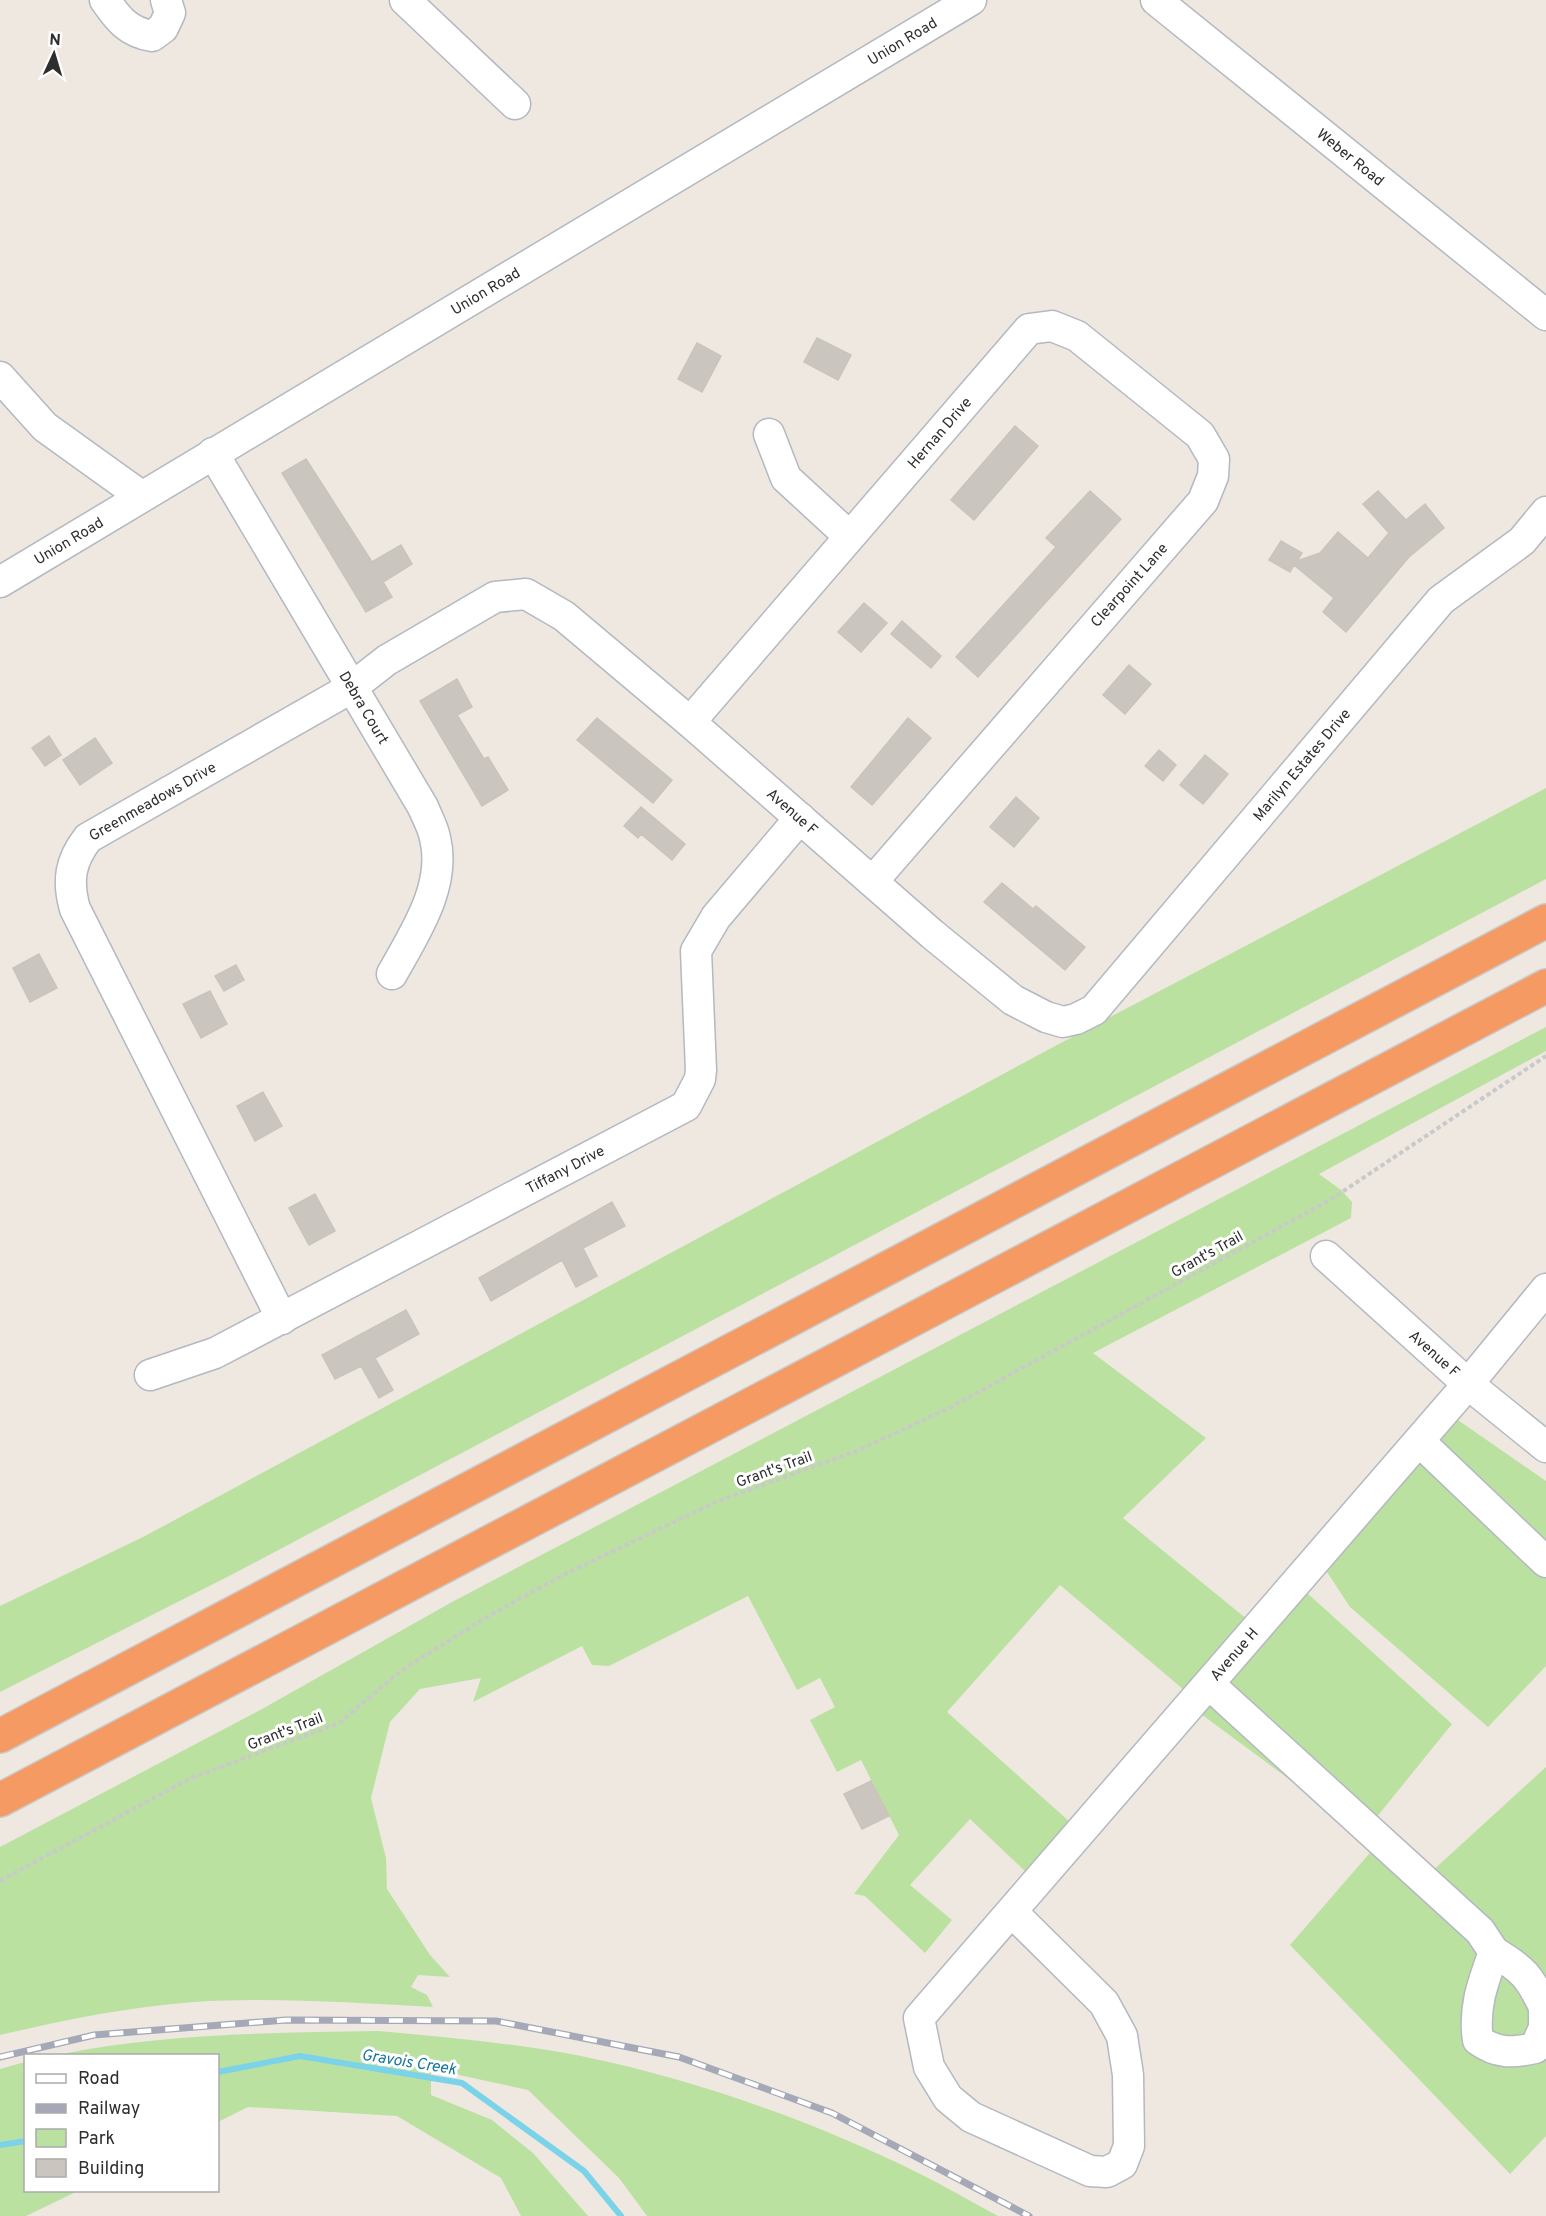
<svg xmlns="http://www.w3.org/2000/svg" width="1546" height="2216" viewBox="0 0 1546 2216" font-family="Overpass,sans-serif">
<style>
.green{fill:#bbe1a1}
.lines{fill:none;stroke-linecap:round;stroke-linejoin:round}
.stream{stroke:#7bd3e9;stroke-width:6}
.building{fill:#cac6bf;stroke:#cac3ba;stroke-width:1.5}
.minor-casing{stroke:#b4b8c0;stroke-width:33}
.highway-casing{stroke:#c9c9c9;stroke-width:36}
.path{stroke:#c9c9c9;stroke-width:4;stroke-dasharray:4.5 3;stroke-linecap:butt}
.minor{stroke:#fff;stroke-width:30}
.highway{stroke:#f69a64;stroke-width:33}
.rail-casing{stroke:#a4a8b7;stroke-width:7}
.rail{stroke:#fff;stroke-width:4.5;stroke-dasharray:14;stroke-linecap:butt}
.labels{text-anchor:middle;stroke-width:6;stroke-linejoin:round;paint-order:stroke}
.street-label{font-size:15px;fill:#2e2e2e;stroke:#fff}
.water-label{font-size:16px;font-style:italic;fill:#15759a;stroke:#fff}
</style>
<rect width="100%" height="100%" fill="#eee8e1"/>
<path class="green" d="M1546 788V879L233 1574 0 1692V1606L145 1536 1055 1046Z
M1546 1027V1051L1319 1174 1341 1190 1352 1202 1351 1218 1093 1353 1206 1438 1123 1518 1248 1620 1184 1690 1060 1585 947 1712 1071 1823 1026 1872 970 1819 910 1885 952 1920 925 1953 865 1896 854 1894 899 1835 861 1760 837 1772 810 1720 835 1707 820 1678 797 1690 748 1596 609 1666 592 1665 582 1646 473 1702 481 1678 420 1689 390 1722 371 1798 386 1858 387 1889 430 1955 450 1977 418 1975 411 1987 427 1995 433 2007C354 2003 273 1997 194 2002 128 2007 64 2020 0 2035V1847L262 1709 452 1602Z
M1455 1418 1546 1481V1666L1488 1727 1350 1607 1325 1569Z
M1306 1592 1452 1724 1363 1834 1201 1714Z
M1546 1767V2136L1510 2174 1290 1945 1375 1847 1418 1884Z
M378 2031C446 2037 513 2043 581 2056 689 2078 798 2116 898 2163 932 2179 965 2198 998 2216H647L619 2178 528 2090 431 2069V2095L492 2120 533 2153 588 2216H521L501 2178 397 2116 248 2107 218 2122V2056L57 2055C163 2033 270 2033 378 2031Z
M25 2062 26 2190 78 2191 26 2216H0V2069Z"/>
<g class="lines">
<path class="stream" d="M218 2072 300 2056 462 2083 584 2171 621 2216
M0 2145 26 2141"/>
</g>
<path class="building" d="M817 338 851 355 838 380 804 362Z
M697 343 721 356 702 392 678 379Z
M1015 426 1038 446 974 520 951 500Z
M306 459 372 562 401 545 412 564 383 582 392 597 366 612 282 473Z
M1090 491 1121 519 978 677 956 657 1056 547 1046 538Z
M1378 491 1406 520 1425 504 1444 528 1409 557 1346 632 1323 612 1334 598 1294 565 1290 572 1269 560 1281 541 1302 553 1297 561 1320 553 1338 532 1368 558 1389 533 1363 504Z
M864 603 887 623 861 652 838 632Z
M902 621 941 656 931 668 891 634Z
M1129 665 1151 684 1125 714 1103 695Z
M457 679 472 707 457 715 484 759 488 757 508 790 482 806 420 701Z
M597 718 672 780 653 803 577 740Z
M908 718 931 738 872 805 851 787Z
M49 736 61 755 45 766 32 748Z
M95 738 112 763 80 785 63 760Z
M1159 750 1176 765 1163 781 1145 766Z
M1205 755 1228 774 1203 804 1180 785Z
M1016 797 1039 818 1014 847 990 827Z
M641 807 685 844 672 860 641 834 638 838 624 826Z
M1002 883 1033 909 1036 906 1085 947 1065 970 984 902Z
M39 954 57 988 30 1002 13 968Z
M236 965 244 980 224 991 215 976Z
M210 991 227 1024 201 1038 183 1004Z
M263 1092 282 1126 255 1141 237 1106Z
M315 1194 335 1231 309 1245 289 1208Z
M612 1202 625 1226 583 1248 597 1276 576 1287 562 1260 491 1301 479 1278Z
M406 1310 419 1334 375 1358 393 1390 379 1398 361 1366 335 1379 322 1355Z
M871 1781 889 1816 862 1829 844 1794Z"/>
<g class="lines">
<defs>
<g id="minor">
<path d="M105 0C118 19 128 32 152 36L163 28 170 13 166 0"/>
<path d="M405 0 515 104"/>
<path id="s1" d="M1156 0 1546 315"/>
<path d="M0 377 45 427 141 496"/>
<path d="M769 434 786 478 849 536"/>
<path id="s2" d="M213 453 423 807C427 817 433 827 435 838 447 886 414 934 392 974"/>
<path id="s3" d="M0 582 971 0"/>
<path id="s4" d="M690 722 1029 329 1052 326 1077 336 1200 435 1214 459 1213 476 1203 501 873 881"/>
<path id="s5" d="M1326 1256 1468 1384 1546 1447"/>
<path id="s6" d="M282 1319 75 909C67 881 70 861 88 838L351 688 387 660 495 597 526 594 564 616 690 722 932 934 1013 1000 1046 1017 1063 1022 1076 1019 1094 1010 1441 600 1522 541 1546 512"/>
<path id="s7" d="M150 1375 215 1353 686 1106 700 1079 701 1070 696 951 716 917 800 818"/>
<path d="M1419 1441 1546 1562"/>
<path d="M1209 1684 1480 1931 1494 1952C1483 1982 1473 2008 1478 2040 1497 2054 1513 2053 1535 2048L1544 2028V2007L1546 2008"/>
<path id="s8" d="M1012 1912 1104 2003 1122 2036 1128 2075 1129 2146 1122 2164 1107 2172 1090 2171 971 2117 948 2098 929 2067 919 2018 1468 1384 1546 1289"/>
<path d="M1494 1952C1523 1969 1530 1977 1544 2007"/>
</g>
<path id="highway" d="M0 1736 1546 921
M0 1800 1546 986"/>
</defs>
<use href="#minor" class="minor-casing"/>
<use href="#highway" class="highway-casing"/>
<path class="path" d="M0 1881 189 1779 339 1723 402 1670 480 1621 561 1576 716 1502 859 1450 951 1407 1330 1200 1546 1056"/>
<use href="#minor" class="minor"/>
<use href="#highway" class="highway"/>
<defs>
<path id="rail" d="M0 2057 94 2035 286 2020 496 2021 679 2057 832 2113 1029 2216"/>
</defs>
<use href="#rail" class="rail-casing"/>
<use href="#rail" class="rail"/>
</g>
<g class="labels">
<g class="street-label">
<text dy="5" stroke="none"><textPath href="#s3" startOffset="1052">Union Road</textPath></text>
<text dy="5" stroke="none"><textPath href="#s1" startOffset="250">Weber Road</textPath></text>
<text dy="5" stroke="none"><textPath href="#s3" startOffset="566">Union Road</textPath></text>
<text dy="5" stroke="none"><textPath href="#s4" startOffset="382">Hernan Drive</textPath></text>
<text dy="5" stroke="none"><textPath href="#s3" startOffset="80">Union Road</textPath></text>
<text transform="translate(1129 585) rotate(-48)" y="5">Clearpoint Lane</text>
<text dy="5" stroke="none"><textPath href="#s2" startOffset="296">Debra Court</textPath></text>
<text dy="5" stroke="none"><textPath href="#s6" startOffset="2084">Marilyn Estates Drive</textPath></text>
<text dy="5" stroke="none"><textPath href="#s6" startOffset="609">Greenmeadows Drive</textPath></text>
<text dy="5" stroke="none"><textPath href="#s6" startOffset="1384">Avenue F</textPath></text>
<text dy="5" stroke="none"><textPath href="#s7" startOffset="464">Tiffany Drive</textPath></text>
<text transform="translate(1207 1254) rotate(-29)" y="5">Grant's Trail</text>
<text dy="5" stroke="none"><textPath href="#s5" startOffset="146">Avenue F</textPath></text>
<text transform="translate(774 1469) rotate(-20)" y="5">Grant's Trail</text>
<text dy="5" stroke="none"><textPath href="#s8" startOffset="1059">Avenue H</textPath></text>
<text transform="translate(285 1731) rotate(-21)" y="5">Grant's Trail</text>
</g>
<g class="water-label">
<text transform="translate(409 2061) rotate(9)" y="6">Gravois Creek</text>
</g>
</g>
<rect x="24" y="2054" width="195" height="138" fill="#ffffff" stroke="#ababab" stroke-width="1.5"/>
<rect x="36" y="2074" width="30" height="9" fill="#ffffff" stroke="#ababab" stroke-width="1.5"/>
<text x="78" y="2084" font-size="18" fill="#2e2e2e">Road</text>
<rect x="36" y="2104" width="30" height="9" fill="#a4a8b7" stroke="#ababab" stroke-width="1.5"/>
<text x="78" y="2114" font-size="18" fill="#2e2e2e">Railway</text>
<rect x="36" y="2129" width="30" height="18" fill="#bbe1a1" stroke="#ababab" stroke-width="1.5"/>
<text x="78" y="2144" font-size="18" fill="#2e2e2e">Park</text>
<rect x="36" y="2159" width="30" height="18" fill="#cac6bf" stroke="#ababab" stroke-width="1.5"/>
<text x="78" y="2174" font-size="18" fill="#2e2e2e">Building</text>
<g transform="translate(54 54) rotate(4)" stroke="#ffffff" stroke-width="4.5" paint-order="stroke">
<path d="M0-4.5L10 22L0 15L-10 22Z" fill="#2e2e2e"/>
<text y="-9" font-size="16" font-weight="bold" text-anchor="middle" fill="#2e2e2e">N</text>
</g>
</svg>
